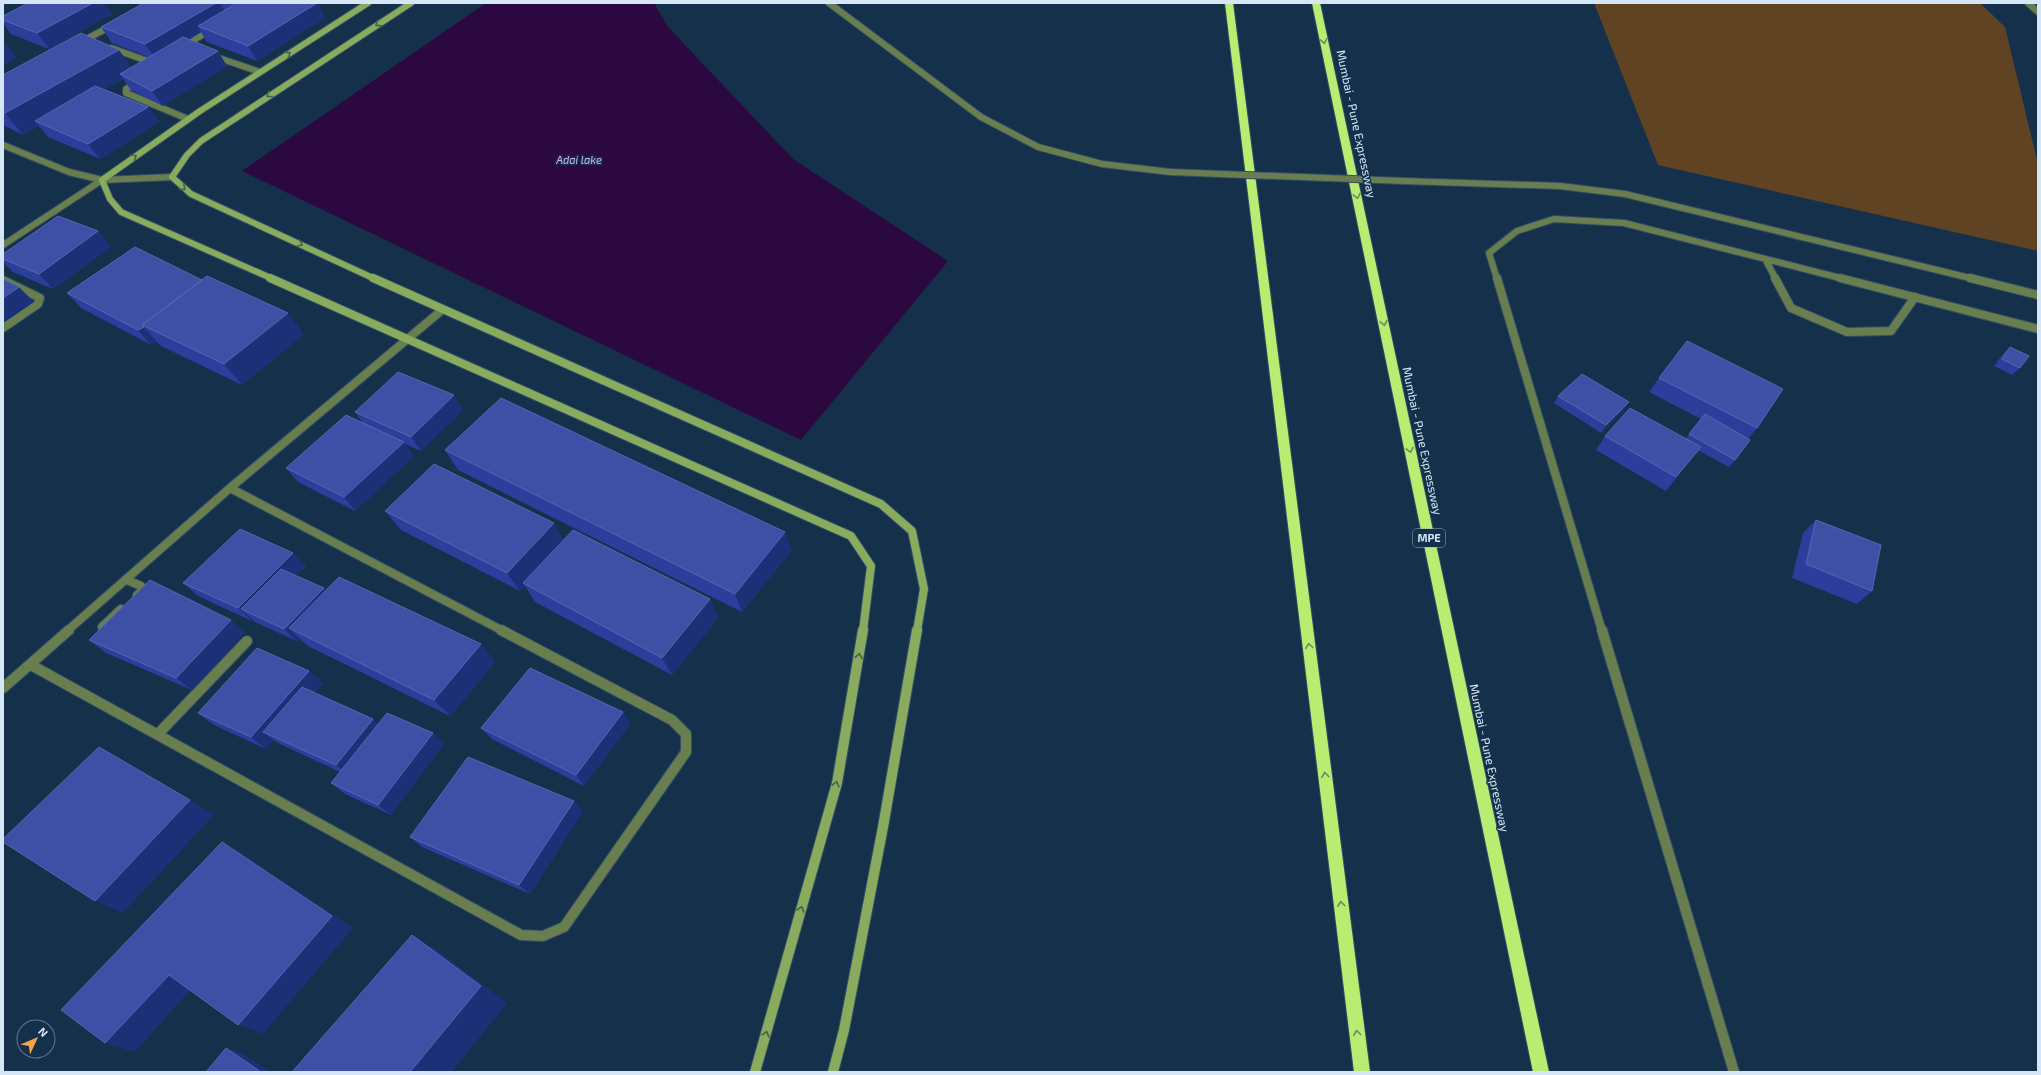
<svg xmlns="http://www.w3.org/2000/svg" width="2041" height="1075" viewBox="0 0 2041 1075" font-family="'Exo 2',sans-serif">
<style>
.green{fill:#5f4323}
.water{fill:#2b0940}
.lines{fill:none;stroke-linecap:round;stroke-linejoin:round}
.minor-far2-casing{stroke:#334d66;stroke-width:8}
.minor-far1-casing{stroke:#334d66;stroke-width:10}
.minor-casing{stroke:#334d66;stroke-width:12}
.secondary-far2-casing{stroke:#334d66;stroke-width:8}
.secondary-far1-casing{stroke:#334d66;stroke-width:10}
.secondary-casing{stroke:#334d66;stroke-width:12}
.motorway-casing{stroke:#334d66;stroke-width:2}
.minor-far2{stroke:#687e4f;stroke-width:6}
.minor-far1{stroke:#687e4f;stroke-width:8}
.minor{stroke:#687e4f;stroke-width:10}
.secondary-far2{stroke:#88ab5d;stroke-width:6}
.secondary-far1{stroke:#88ab5d;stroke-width:8}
.secondary{stroke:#88ab5d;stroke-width:10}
.motorway{fill:#b7ed71;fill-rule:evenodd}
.minor-bridge-casing{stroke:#334d66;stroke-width:8;stroke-linecap:butt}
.minor-bridge{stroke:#687e4f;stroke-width:6}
.wall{fill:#2c3d9c}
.shaded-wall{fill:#1b3077}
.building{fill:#3e4fa6;stroke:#5667b2}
.oneway{stroke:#426152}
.oneway2{stroke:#668e5e}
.labels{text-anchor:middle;stroke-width:3;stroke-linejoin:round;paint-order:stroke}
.far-water-label{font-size:11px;font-style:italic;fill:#d6abf9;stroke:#14304a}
.shield{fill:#14304a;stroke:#9bafc3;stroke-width:1}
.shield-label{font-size:11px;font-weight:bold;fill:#d5e6f7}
.street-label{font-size:12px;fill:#d5e6f7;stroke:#14304a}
</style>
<rect width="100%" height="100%" fill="#14304a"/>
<path class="green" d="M1594 3H1980L2005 27 2038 164V251L1658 165Z"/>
<path class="water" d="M486 3H654L668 27 793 159 948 261 801 440 242 171Z"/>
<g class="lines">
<defs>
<path id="minor-far2" d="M829 3 981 117 1038 147 1102 164 1170 172
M2028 3 2038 12
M81 42 113 25
M184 46 212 29
M111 48 153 63
M213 56 260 72
M137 83 126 89V93L188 119
M3 145 69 172 102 180 172 177
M1404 181 1560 186 1625 194 1974 279
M3 245 102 180
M1765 259 1776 279
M1497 279 1489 253 1517 231 1554 219 1624 223 1844 279"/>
<path id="minor-far1" d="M1497 278 1602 631
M1775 278 1791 308 1847 332 1891 331 1915 297
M1840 278 2038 329
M1970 278 2038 295
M3 280 40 298 38 304 3 328
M230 488 503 631
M127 580 141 586 143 590 137 595
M102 627 121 609
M67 631 230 488 442 310"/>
<path id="minor" d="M1602 630 1734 1072
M31 665 521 935 543 936 564 927 686 752V734L672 720 501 630
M3 688 69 630
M158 734 247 641"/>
<path id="secondary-far2" d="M273 279 121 212 110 199 102 180 200 111 368 3
M375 279 191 194 172 177 187 155 201 141 411 3"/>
<path id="secondary-far1" d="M270 278 851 536 871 566 863 631
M373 278 881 504 912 531 924 589 917 631"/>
<path id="secondary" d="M755 1072 837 783 863 630
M833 1072 844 1030 883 827 917 630"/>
<path id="motorway" d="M1225 3H1233L1370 1072H1354Z
M1312 3H1320L1549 1072H1533Z"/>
</defs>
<use href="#minor-far2" class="minor-far2-casing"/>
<use href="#minor-far1" class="minor-far1-casing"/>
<use href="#minor" class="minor-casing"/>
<use href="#secondary-far2" class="secondary-far2-casing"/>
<use href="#secondary-far1" class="secondary-far1-casing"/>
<use href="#secondary" class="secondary-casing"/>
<use href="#motorway" class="motorway-casing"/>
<use href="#minor-far2" class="minor-far2"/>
<use href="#minor-far1" class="minor-far1"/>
<use href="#minor" class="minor"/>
<use href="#secondary-far2" class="secondary-far2"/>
<use href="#secondary-far1" class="secondary-far1"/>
<use href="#secondary" class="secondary"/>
<use href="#motorway" class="motorway"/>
<defs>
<path id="minor-bridge" d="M1170 172 1404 181"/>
</defs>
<use href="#minor-bridge" class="minor-bridge-casing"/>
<use href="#minor-bridge" class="minor-bridge"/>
</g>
<path class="wall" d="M28 3H104L112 14 49 49 11 34 3 23V16Z
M144 3H317L325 18 257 61 207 42 201 32 189 40 227 66 163 106 131 90 123 79 104 89 148 107 159 122 100 159 48 137 39 126 23 135 3 125V75L132 67 149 57 112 43 101 27Z
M98 231 111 247 53 289 13 272 3 262V254Z
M202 280 304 334 242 385 161 346 157 342 151 345 81 308 67 293Z
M2010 347 2020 368 2012 375 1994 366 2003 354Z
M1659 378 1757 428 1748 439 1735 460 1729 467 1698 450 1666 491 1596 450 1605 436 1686 438 1701 419 1649 392Z
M1558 396 1624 410 1601 433 1554 403Z
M463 410 421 451 405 444 414 456 355 511 298 482 286 468 363 423 355 412Z
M445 450 785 532 791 551 742 612 458 470Z
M385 511 564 539 710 599 718 618 672 675 535 602 525 586 520 591 401 530Z
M1816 520 1872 591 1857 604 1792 578 1803 533Z
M293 553 306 566 296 576 324 588 326 590 481 644 495 662 450 716 308 646 300 639 297 641 255 622 253 620 252 621 198 596 183 583Z
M245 632 192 690 106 653 89 640Z
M309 671 323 683 314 693 379 724 433 733 444 744 391 815 345 794 331 783 340 772 278 743 274 740 266 749 214 725 198 713Z
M623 712 630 724 584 786 492 739 481 728Z
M583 811 530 894 422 847 410 837Z"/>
<path class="shaded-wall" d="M93 3H104L112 14 49 49 37 33Z
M216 3H220L228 17 198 26 201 32 156 59 145 44Z
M317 3 325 18 257 61 248 46Z
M5 43 17 58 3 66V44Z
M119 50 135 72 120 74 123 79 42 124 35 121 39 126 23 135 5 113Z
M218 51 227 66 163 106 152 91Z
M148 107 159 122 100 159 88 144Z
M98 231 111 247 53 289 39 274Z
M19 287 34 302 3 323V298Z
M288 313 304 334 242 385 224 364Z
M144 327 157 342 151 345 138 330Z
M454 395 463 410 421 451 411 437Z
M1629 402 1624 410 1601 433 1606 425Z
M404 442 414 456 355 511 344 497Z
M554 523 565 542 523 583 525 586 520 591 507 573Z
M785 532 791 551 742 612 735 594Z
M293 553 306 566 257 616 241 609 253 620 252 621 238 608Z
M324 588 336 601 289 628 300 639 297 641 284 629Z
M710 599 718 618 672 675 662 658Z
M231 620 245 632 192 690 176 678Z
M481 644 495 662 450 716 434 700Z
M309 671 323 683 276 737 263 732 274 740 266 749 251 737Z
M623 712 630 724 584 786 576 775Z
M373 719 386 731 350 776 336 765Z
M433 733 444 744 391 815 378 805Z
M190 800 214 815 123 913 95 901Z
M574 801 583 811 530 894 519 885Z
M222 842 245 856 353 928 263 1034 238 1025Z
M412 935 441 953 507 1003 452 1072H410Z
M169 975 195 985 135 1052 105 1043Z
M226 1048 244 1054 270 1072H261Z"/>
<path class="building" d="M28 3H93L37 33 3 20V16Z
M144 3H216L145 44 101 27Z
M237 3H317L248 46 198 26Z
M81 33 119 50 5 113 3 112V75Z
M183 37 218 51 152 91 120 74Z
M95 86 148 107 88 144 35 121Z
M58 216 98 231 39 274 3 259V254Z
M135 247 202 280 142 325 144 327 138 330 67 293Z
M207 276 288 313 224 364 142 325Z
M3 279 19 287 3 298Z
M1687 341 1783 389 1757 428 1659 378Z
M2010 347 2029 356 2020 368 2002 359Z
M398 372 454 395 411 437 355 412Z
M1582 374 1629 402 1606 425 1558 396Z
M501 398 785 532 735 594 445 450Z
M1630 408 1701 447 1676 477 1605 436Z
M1705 414 1750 440 1735 460 1689 434Z
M346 415 404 442 344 497 286 468Z
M434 464 554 523 507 573 385 511Z
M1816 520 1881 545 1872 591 1806 564Z
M240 529 293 553 238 608 183 583Z
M573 530 710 599 662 658 523 583Z
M281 569 324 588 284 629 241 609Z
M339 577 481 644 434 700 289 628Z
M150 580 231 620 176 678 89 640Z
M257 648 309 671 251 737 198 713Z
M530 668 623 712 576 775 481 728Z
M302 687 373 719 336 765 263 732Z
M387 713 433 733 378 805 331 783Z
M99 747 190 800 95 901 3 842V839Z
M468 757 574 801 519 885 410 837Z
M222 842 332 916 238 1025 169 975 105 1043 61 1010Z
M412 935 481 986 410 1072H292Z
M226 1048 261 1072H206Z"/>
<defs><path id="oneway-chevron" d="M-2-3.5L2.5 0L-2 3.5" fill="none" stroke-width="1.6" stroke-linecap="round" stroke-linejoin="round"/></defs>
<g class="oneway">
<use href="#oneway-chevron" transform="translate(378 24) rotate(147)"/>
<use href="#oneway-chevron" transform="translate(288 54) rotate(-33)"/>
<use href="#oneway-chevron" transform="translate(269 95) rotate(146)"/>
<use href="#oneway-chevron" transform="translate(134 157) rotate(-35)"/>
<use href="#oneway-chevron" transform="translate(183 188) rotate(42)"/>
<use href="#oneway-chevron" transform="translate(300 244) rotate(25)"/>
<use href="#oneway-chevron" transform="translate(859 656) rotate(-80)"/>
<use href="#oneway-chevron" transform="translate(836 784) rotate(-76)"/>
<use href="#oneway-chevron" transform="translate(801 909) rotate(-74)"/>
<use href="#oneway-chevron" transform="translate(766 1034) rotate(-74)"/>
</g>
<g class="oneway2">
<use href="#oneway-chevron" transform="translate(1324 41) rotate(78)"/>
<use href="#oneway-chevron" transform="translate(1357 196) rotate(78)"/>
<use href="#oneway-chevron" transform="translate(1384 323) rotate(78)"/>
<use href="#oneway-chevron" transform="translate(1410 450) rotate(78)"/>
<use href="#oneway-chevron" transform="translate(1309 646) rotate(-97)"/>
<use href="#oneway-chevron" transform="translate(1325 775) rotate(-97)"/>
<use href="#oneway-chevron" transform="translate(1341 904) rotate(-97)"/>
<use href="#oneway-chevron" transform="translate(1357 1033) rotate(-97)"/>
</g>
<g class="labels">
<g class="far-water-label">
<text x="579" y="164">Adai lake</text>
</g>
<rect class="shield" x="1413" y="529" width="32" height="18" rx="3"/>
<g class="shield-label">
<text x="1429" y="542">MPE</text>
</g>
<g class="street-label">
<text transform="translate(1356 124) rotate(78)" y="4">Mumbai - Pune Expressway</text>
<text transform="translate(1422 441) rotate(78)" y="4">Mumbai - Pune Expressway</text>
<text transform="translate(1489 758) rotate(78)" y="4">Mumbai - Pune Expressway</text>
</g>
</g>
<rect width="2041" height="1075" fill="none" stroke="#d5e6f7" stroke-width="8"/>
<g transform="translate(36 1039) rotate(46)"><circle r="19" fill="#14304a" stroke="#61798f"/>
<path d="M0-3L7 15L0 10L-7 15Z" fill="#f2a542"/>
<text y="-6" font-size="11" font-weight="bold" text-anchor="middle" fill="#d5e6f7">N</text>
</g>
</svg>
